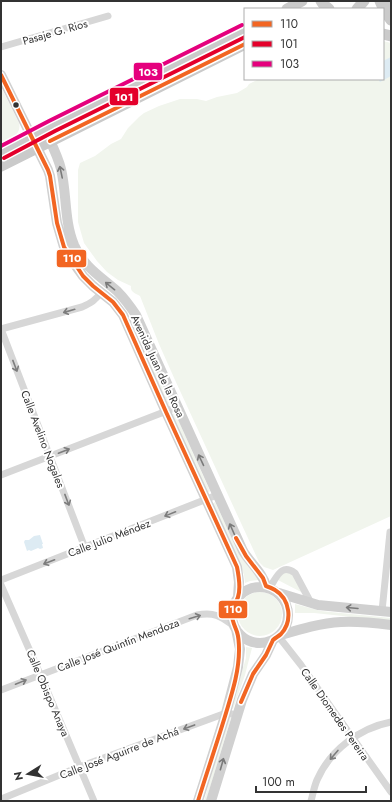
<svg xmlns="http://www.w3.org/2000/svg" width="392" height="802" viewBox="0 0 392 802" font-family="Jost,sans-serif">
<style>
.green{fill:#f1f5ed}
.water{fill:#ddebf3}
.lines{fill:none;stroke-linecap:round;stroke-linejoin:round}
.minor{stroke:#d7d7d7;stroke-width:7}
.secondary{stroke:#d0d0d0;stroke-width:10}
.primary{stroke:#cacaca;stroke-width:11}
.bus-1-casing{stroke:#fff;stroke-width:7}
.bus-2-casing{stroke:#fff;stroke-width:7}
.bus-3-casing{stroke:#fff;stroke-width:7}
.bus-1{stroke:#f26522;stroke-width:4}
.bus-2{stroke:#e4002b;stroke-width:4}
.bus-3{stroke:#e5007d;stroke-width:4}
.oneway{stroke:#7a7a7a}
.oneway2{stroke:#7d7d7d}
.bus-dot{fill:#333;stroke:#fff;stroke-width:1.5}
.labels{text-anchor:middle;stroke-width:4;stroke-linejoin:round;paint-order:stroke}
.street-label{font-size:11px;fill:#333;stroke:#fff}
.line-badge{stroke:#fff;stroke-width:1.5}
.badge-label{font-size:11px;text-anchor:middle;font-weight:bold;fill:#fff}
</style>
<rect width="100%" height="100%" fill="#fff"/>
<path class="green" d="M245 35V38L52 135 51 132Z
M383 41 391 43V516L273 570 264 567 259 562 175 380 159 344 140 296C135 293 130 292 131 286L118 280 107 272 97 261 84 243 78 222V170L80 163 95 156 111 144 121 139 128 128 139 117 144 113 159 106 180 99H197L206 101 217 97 237 93 247 87 249 84 259 79H383Z
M1 87 19 123C22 135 10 139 1 144Z
M133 326H135L170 404V405L169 406 133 328Z
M175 413 210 491 207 493 171 414Z
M215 502 239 553 244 561 259 580 250 581 245 583 244 575 239 561 212 504Z
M284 573H292L303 593 274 578Z
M238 614a22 22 0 1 1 44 0a22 22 0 1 1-44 0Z
M295 604 321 611 391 618V621L314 613H295Z
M246 647 252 648 245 675 233 709 231 708 246 658Z
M228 717 231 718 206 801H204Z"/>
<path class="water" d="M391 57V76L380 82 378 79H383V61Z
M40 535 43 544H42L43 548 40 549 38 548 31 551 29 550 27 551 24 542 25 540H29L34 536Z"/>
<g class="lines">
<path class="minor" d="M1 47 108 16
M1 329 85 548
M1 329 82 307C91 303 96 300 101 292
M1 475 177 407
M1 580 217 495
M1 585 40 674 94 801
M270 587C277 577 281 563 295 573L311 603
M382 611 390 532H391
M279 637 301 665 391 792
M1 690 197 615C215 612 220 616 234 626
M1 799 79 767 226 713 237 715
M311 801C313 794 314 787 317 780 330 750 360 728 391 722"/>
<path class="secondary" d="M1 75 48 170 50 176 57 223 64 247 73 262 83 276 93 286 113 302 123 315 166 412 237 567 239 582 238 597
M45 130C51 143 58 156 61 169 67 194 64 221 74 245 84 267 100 276 117 291 125 299 130 306 136 315L243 551C250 563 263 573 266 586
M232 615a28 28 0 1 1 56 0a28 28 0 1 1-56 0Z
M279 593 318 605 391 612
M281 635C301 629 321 623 341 622 358 621 375 623 391 625
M198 801 226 713 238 667 240 649 236 629
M211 801 242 700 253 674 266 655 273 640"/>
<path class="primary" d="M321 1 323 4 329 9
M380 1 384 10 391 20
M390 1 391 4
M287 9 302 1
M357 9 364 1
M383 34 391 36
M1 153 52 126 245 30
M1 166 245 44"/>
<defs>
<path id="bus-1" d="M1 75 48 170 50 176 57 223 64 247 83 276 93 286 113 302 123 315 166 412 237 567C239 577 241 588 238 597 236 603 232 608 232 615 232 621 235 626 237 632 239 638 239 644 239 650 239 672 232 693 226 713 217 743 207 772 198 801
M50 141 245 44
M236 538 246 556 263 578 266 586
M266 586C269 587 272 588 275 590 290 599 293 621 281 634 279 636 275 638 273 640
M241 702 253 674 266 655 273 640"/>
<path id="bus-2" d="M4 158 55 131 245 37"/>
<path id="bus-3" d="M1 146 49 121 242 25"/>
</defs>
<use href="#bus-1" class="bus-1-casing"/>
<use href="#bus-2" class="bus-2-casing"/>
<use href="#bus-3" class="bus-3-casing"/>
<use href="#bus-1" class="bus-1"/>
<use href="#bus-2" class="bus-2"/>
<use href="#bus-3" class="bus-3"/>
</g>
<defs><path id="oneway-shaft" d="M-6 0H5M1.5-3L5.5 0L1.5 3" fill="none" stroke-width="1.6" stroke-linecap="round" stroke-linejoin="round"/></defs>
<g class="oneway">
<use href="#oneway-shaft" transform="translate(61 172) rotate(-102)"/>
<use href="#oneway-shaft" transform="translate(110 286) rotate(-141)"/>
<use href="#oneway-shaft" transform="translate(201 460) rotate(-115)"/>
<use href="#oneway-shaft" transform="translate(232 529) rotate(-114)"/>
<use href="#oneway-shaft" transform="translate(352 608) rotate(-175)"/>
<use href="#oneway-shaft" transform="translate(222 764) rotate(-74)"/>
</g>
<g class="oneway2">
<use href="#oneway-shaft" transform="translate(69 311) rotate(164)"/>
<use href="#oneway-shaft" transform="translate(15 366) rotate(69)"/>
<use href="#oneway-shaft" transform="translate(64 451) rotate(-21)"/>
<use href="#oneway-shaft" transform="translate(67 500) rotate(69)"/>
<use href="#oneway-shaft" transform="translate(170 514) rotate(158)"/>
<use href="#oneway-shaft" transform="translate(49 562) rotate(159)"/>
<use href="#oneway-shaft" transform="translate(195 617) rotate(-17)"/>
<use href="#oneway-shaft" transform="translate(21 682) rotate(-22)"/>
<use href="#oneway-shaft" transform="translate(189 727) rotate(160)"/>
<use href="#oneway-shaft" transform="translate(334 755) rotate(131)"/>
</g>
<circle class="bus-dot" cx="16" cy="105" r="3.5"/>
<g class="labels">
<g class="street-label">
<text transform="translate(55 32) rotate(-16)" y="4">Pasaje G. Rios</text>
<text transform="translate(158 366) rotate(65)" y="4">Avenida Juan de la Rosa</text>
<text transform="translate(43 439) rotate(69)" y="4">Calle Avelino Nogales</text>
<text transform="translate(109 538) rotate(-21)" y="4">Calle Julio Méndez</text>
<text transform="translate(118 645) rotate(-21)" y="4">Calle José Quintín Mendoza</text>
<text transform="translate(48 693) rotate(67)" y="4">Calle Obispo Anaya</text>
<text transform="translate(335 714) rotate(55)" y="4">Calle Diomedes Pereira</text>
<text transform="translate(119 753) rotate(-21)" y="4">Calle José Aguirre de Achá</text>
</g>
</g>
<g class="line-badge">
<rect x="133" y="62" width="30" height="19" rx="4" fill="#e5007d"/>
<rect x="109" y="87" width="30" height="19" rx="4" fill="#e4002b"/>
<rect x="56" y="249" width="31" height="19" rx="4" fill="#f26522"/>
<rect x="218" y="600" width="30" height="19" rx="4" fill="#f26522"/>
</g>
<g class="badge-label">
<text x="148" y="76">103</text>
<text x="124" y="101">101</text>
<text x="72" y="262">110</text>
<text x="233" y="613">110</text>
</g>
<rect width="392" height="802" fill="none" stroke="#333333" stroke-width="4"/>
<rect x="244" y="8" width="140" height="72" fill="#ffffff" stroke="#adadad"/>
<rect x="252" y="21" width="20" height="6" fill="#f26522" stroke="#adadad"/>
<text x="280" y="28" font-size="12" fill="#333333">110</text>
<rect x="252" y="41" width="20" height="6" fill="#e4002b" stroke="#adadad"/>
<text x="280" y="48" font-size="12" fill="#333333">101</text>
<rect x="252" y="61" width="20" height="6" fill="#e5007d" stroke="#adadad"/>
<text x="280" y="68" font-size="12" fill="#333333">103</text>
<g transform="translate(28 774) rotate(259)" stroke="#ffffff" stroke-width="3" paint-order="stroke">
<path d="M0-3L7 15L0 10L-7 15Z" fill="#333333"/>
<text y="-6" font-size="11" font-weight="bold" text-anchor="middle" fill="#333333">N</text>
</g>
<path d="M256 786v6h110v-6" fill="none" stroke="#333333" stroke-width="2"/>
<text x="262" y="786" font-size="12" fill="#333333" stroke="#ffffff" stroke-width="3" paint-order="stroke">100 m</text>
</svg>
